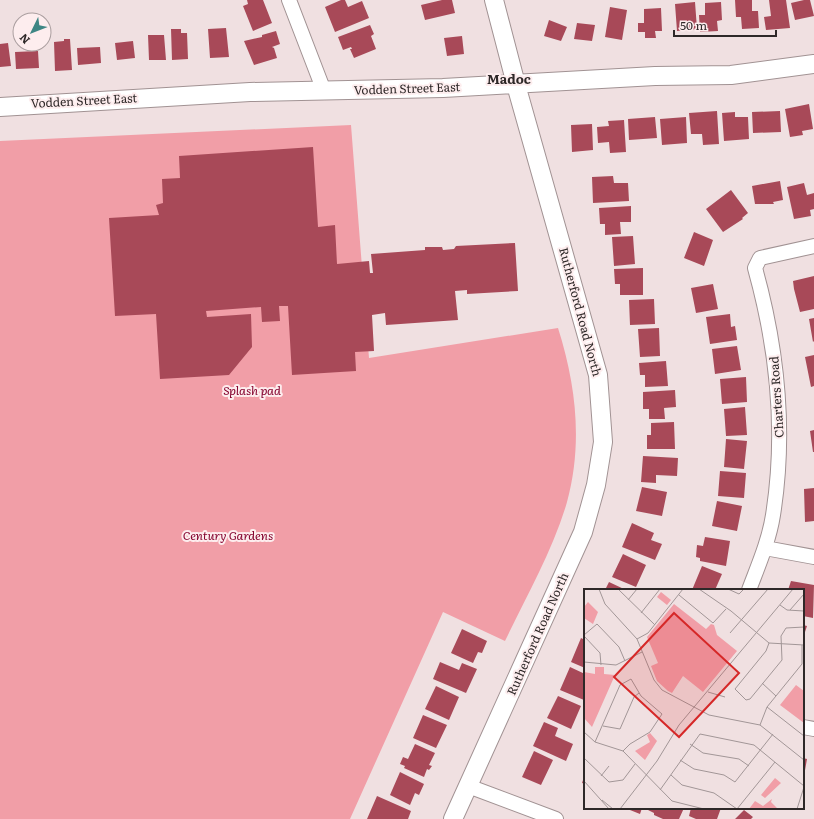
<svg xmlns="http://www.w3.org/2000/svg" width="814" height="819" viewBox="0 0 814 819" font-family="Literata,serif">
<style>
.green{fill:#f19ea7}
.building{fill:#a84958}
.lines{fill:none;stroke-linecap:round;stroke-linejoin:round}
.minor-casing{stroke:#a19293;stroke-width:16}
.tertiary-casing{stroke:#a19293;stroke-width:20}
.minor{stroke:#fff;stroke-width:14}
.tertiary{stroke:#fff;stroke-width:18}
.labels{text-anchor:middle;stroke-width:4;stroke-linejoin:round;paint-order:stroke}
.street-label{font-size:12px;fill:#2e2828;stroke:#fdedee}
.park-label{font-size:12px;font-style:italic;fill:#84022e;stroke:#fdedee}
.neighbourhood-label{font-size:13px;font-weight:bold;fill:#2e2828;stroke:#fdedee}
.inset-road{fill:none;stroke:#a29697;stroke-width:1}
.view{fill:#d62828;fill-opacity:0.15;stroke:#d62828;stroke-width:2}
.inset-edge{fill:none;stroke:#2e2828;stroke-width:2}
</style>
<rect width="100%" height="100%" fill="#f0e0e1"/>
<path class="green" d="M351 125 369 358 558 328C576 385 583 443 567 502 554 548 526 597 505 641L443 612 350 819H0V141Z"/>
<path class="building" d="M247 0H263L272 23 253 31 243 6 248 4Z
M341 0H345L348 7 362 1 369 18 335 32 325 7Z
M442 0H452L455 13 425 20 421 5Z
M735 0H752V11H758L759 28 742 29 741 17H736Z
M769 0H786L790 28 766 30 764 17 771 16Z
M804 0H810L814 16 795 20 791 3Z
M695 2 697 29 677 31 675 4Z
M721 2 722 20 717 21 718 31 700 32 699 15H705V3Z
M610 7 627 10 622 40 605 37Z
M661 8 662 31H655L656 38H645V32H638V23H644V9Z
M549 20 567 27 561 41 544 36Z
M577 23 595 25 592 41 574 39Z
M370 25 374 34 371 36 376 49 354 58 350 49H352L351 47 343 50 338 37Z
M226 28 229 57 210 58 208 29Z
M171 29H181V33H187L188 59 172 60Z
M276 31 280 44 272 47 274 48 277 58 254 65 244 41 262 37V35Z
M148 35H164L166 60H149Z
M462 36 464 54 447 56 444 38Z
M64 39H70L72 70 55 71 54 42 64 41Z
M133 41 135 58 117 60 115 43Z
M8 43 11 66 0 67V44Z
M100 47 101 63 78 65 77 48Z
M38 51 39 68 16 69 15 52Z
M809 104 813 129 802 131 803 135 790 137 785 109Z
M717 111 719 144 703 145 702 134H691L689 113Z
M780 111 781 132 753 133 752 112Z
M735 112V117H748L749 139 724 141 722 113Z
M655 117 657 138 629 140 628 119Z
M686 117 687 143 662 145 660 119Z
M624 120 626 152 610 153 609 142 598 143 597 127 609 126 608 121Z
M592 124 593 150 572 152 571 125Z
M313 147 318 227 335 225 337 264 369 261 370 273H373L371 254 425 250V247H442L443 250 454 249 456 246 515 243 518 291 467 294V290L455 291 458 320 386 325 385 313 372 315 374 351 355 352 356 371 292 375 288 306H279L280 321 262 322 261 307 206 311 207 317 251 314 252 347 229 375 160 379 156 314 115 316 109 218 159 215 156 205 163 203 162 179 180 178 179 156Z
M613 176 614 183H628L629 201 593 203 592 177Z
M780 181 783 200 773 202 774 204H755L752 186Z
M804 183 807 195 814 193V209L810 210 811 216 794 219 787 187Z
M731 190 748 213 742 218 743 219 723 232 706 209Z
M631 206V222H620L621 234 605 235V224H600L599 208Z
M694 232 713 240 704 266 684 258Z
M633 236 635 264 614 266 612 237Z
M643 268V295H620V284H615L614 269Z
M814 276V309L800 312 794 289 793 281Z
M713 284 718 309 696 313 691 288Z
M654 299 655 324 630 325 629 300Z
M730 314 731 327 735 326 737 340 710 344 706 317Z
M814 318V341L813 342 809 319Z
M659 328 660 356 640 357 638 329Z
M737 346 741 370 715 374 712 349Z
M814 355V386L811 387 805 357Z
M666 361 668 386 645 387V375H640L639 363Z
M746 377 747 402 722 404 720 379Z
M675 390 676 407 664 408 665 419H649V409H643V392Z
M745 407 747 435 726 436 724 409Z
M674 422 675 449H647V435H651V423Z
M814 430V452H813L810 431Z
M726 439 747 441 744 469 724 467Z
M643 456 678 458 677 476 656 475V483L641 482Z
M720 471 746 473 744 498 718 496Z
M642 487 667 492 662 516 636 511Z
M814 488V521L805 522 804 489Z
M717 501 742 506 737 531 712 526Z
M632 523 654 533 651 540 662 544 655 560 622 547Z
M705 537 730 541 726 566 700 561V558L696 557 697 545 703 546Z
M623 554 646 565 636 587 612 577Z
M702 566 722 574 715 590H692Z
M791 581 814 585 813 618 803 616V590H788Z
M609 582 626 590H605Z
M803 625 807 626 803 638Z
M462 629 487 641 482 653 478 652 473 663 451 653Z
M581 638 585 640V668L571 662Z
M440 662 459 670 462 663 477 669 466 693 433 679Z
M570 667 585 674 584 700 560 690Z
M436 686 459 697 449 720 425 709Z
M558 696 581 706 571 729 547 718Z
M423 715 447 725 436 748 413 738Z
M544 722 558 728 555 736 573 744 566 761 533 746Z
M415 744 435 753 429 765 432 766 429 770 427 769 424 777 404 768 405 766 400 764 403 757 408 759Z
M534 751 553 760 541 785 522 777Z
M803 758 807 759 804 776H803Z
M400 772 424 784 419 795 415 793 410 805 390 795Z
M585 774V784L582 783Z
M377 796 411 811 408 819H367Z
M625 808H642L640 814Z
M649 808H684L679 819H663L654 815V813L648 810Z
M691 808H721L717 819H696L689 816Z
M744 810 753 817 751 819H735Z"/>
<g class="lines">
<defs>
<path id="minor" d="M289 0 324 91
M765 548 814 557
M749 590C758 566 769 541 773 515 786 433 777 347 755 268L760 258 814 246
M803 727 814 729
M468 786 556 819"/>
<path id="tertiary" d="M0 107 250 92 443 88 655 76 731 75 814 64
M453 819 583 532 596 485 603 442 598 375 518 92 494 0"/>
</defs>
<use href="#minor" class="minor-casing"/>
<use href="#tertiary" class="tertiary-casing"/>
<use href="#minor" class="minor"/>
<use href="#tertiary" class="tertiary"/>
</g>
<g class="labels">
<g class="street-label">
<text transform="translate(407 89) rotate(-2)" y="4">Vodden Street East</text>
<text transform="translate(84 101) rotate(-3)" y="4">Vodden Street East</text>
<text transform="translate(580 312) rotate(75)" y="4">Rutherford Road North</text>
<text transform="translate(777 397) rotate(-94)" y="4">Charters Road</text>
<text transform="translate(538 634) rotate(-66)" y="4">Rutherford Road North</text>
</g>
<g class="park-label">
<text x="252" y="395">Splash pad</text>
<text x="228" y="540">Century Gardens</text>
</g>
<g class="neighbourhood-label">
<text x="509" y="84">Madoc</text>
</g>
</g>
<g transform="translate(584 589)">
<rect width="220" height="220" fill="#f0e0e1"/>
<path d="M77 3 87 11 83 16 73 8ZM4 13 14 23 9 35 0 29V18ZM90 15 122 40 127 35 130 36 133 46 153 62 119 103 99 87 88 104 84 102 73 92 67 77 74 74 63 48ZM11 78H20V85L31 86 8 138 0 129V83L11 85ZM212 96 220 102V134L196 116ZM66 144 73 152 61 171 51 162 66 153 63 146ZM191 189 197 194 181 209 177 206ZM188 210 187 213 194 220H165L171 212 179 217Z" fill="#f19ea7"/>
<path class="inset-road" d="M15 0 21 15 53 50 70 91 78 101 125 126 176 136 220 171M34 0 71 36M115 0 147 22 185 54 220 56M144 0 155 5 160 0M95 6 129 34 142 20M44 11 53 0M196 16 203 21 220 22M206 21 220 5M57 24 76 0M146 44 184 0M0 46 13 35 35 58 41 72M0 47 16 64 17 76M53 50 64 44 99 0M185 54 182 62 151 100 162 111 166 110 198 71 197 47 202 39 220 38M0 73 32 76 58 63M178 94 192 107M124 103 141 108M183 118 220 147M176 136 183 118 218 75V56M19 137 36 140 50 108 55 104M0 143 11 153 39 162 88 212 120 220M11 153 36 96 47 90 57 107 78 125 66 143 46 155 39 162M106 155 119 164 155 170 165 177M0 169 25 193 39 191 51 175M96 171 110 180 140 186 151 193 189 145M87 186 98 196 130 204 153 220M17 187 25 177M0 192 25 220M76 201 116 145 170 156 220 197M18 211 29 220M36 220 73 172 95 136 209 0M153 220 191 173M213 220 220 198"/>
<path class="view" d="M90 24 155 84 95 148 30 88Z"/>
<rect width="220" height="220" class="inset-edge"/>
</g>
<g transform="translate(32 32) rotate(227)"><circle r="19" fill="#fdedee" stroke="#aa9e9f"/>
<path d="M0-3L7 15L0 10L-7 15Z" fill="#3e8684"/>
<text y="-6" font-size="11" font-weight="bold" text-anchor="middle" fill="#2e2828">N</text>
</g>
<path d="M674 30v6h102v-6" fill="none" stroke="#2e2828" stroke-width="2"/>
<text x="680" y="30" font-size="12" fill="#2e2828" stroke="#fdedee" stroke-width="3" paint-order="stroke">50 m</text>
</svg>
